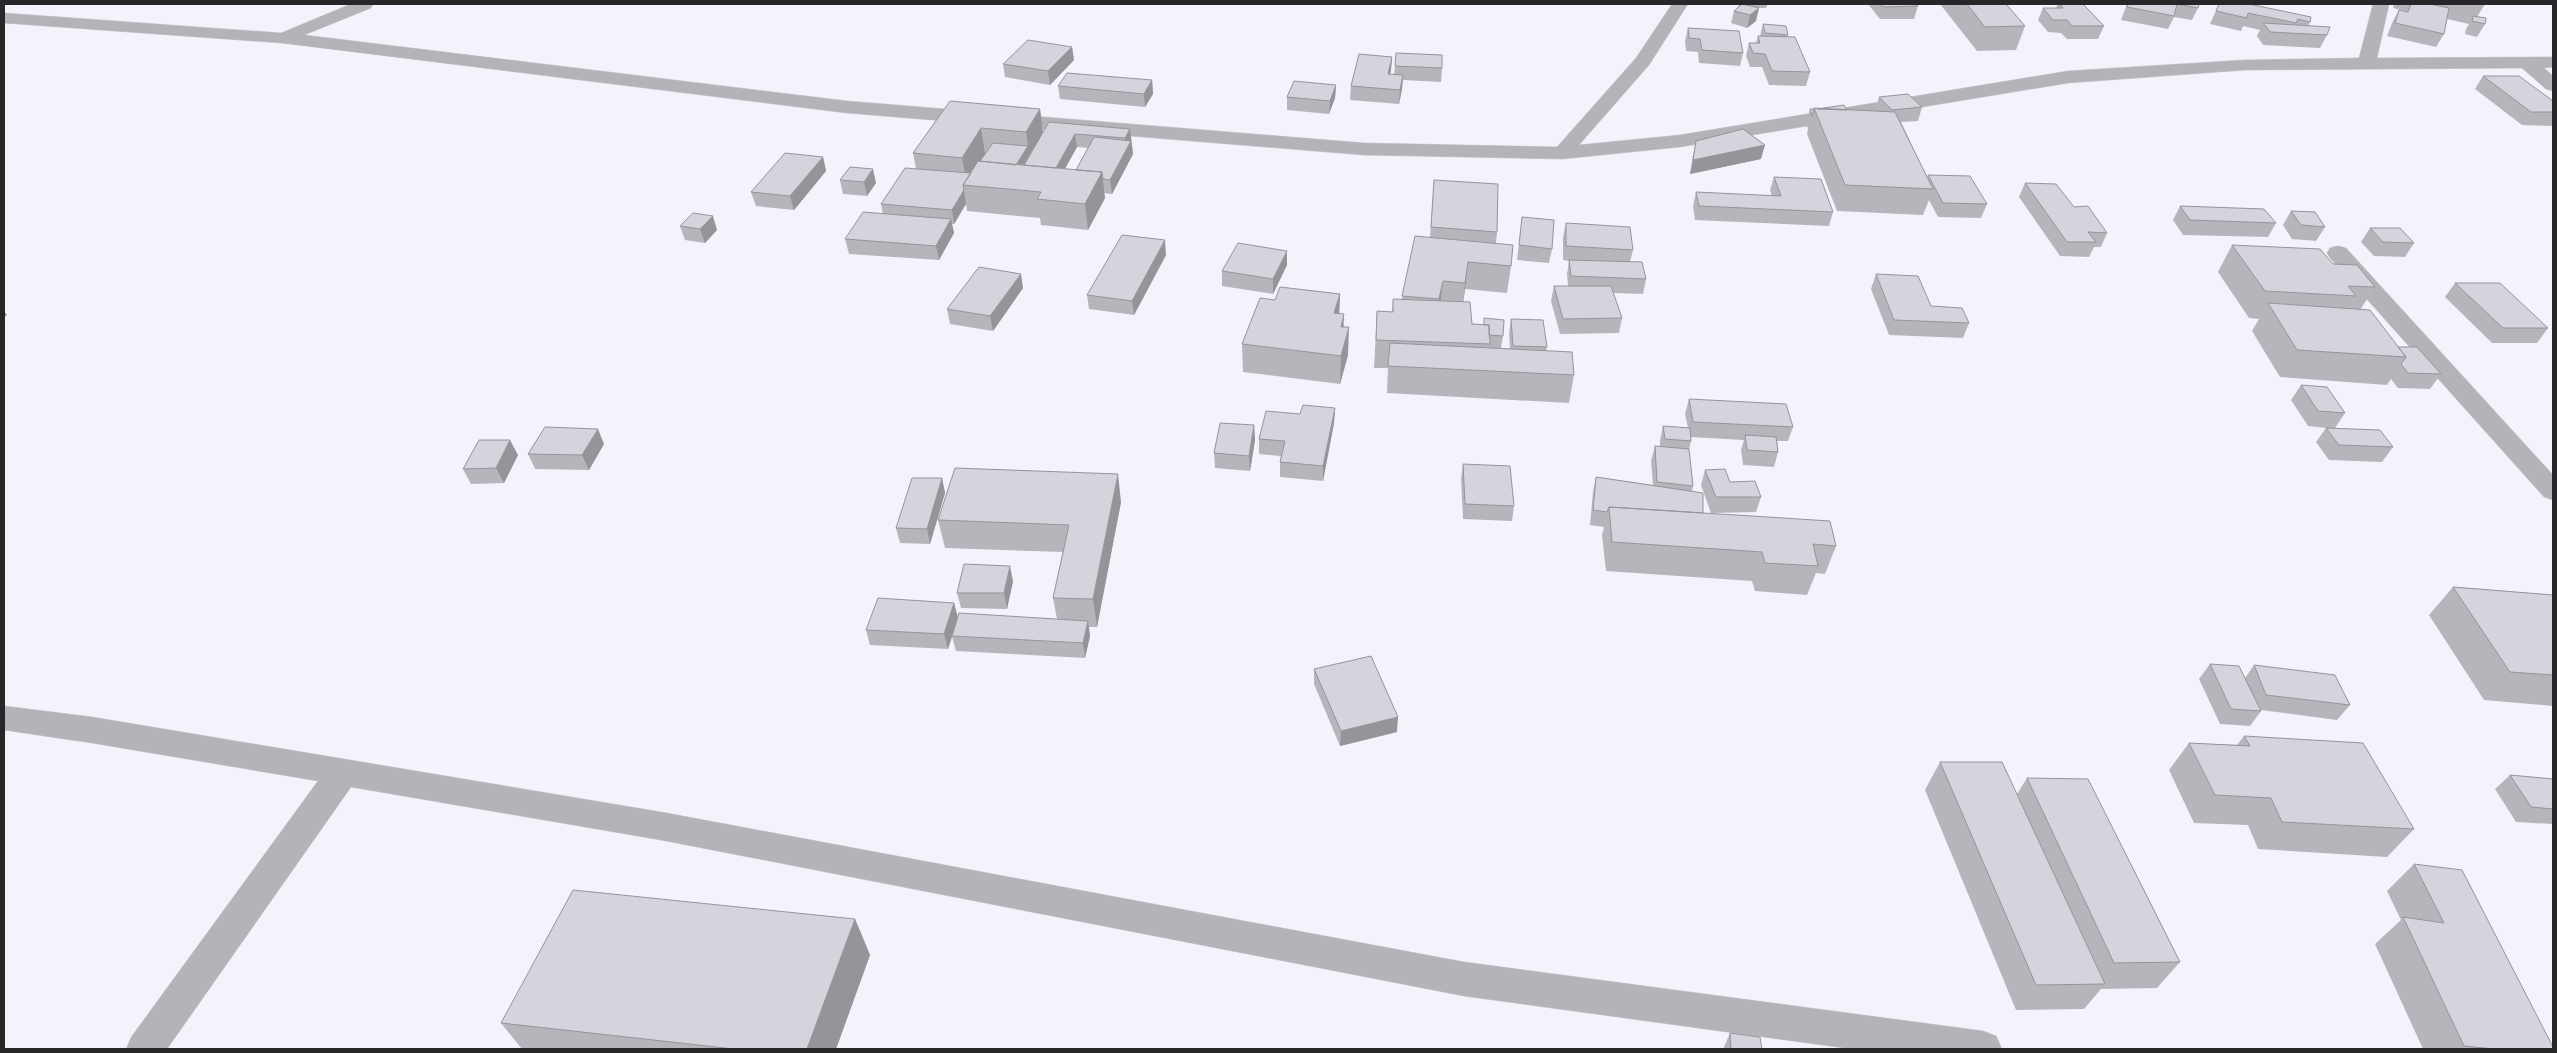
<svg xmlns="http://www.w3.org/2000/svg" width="2557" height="1053" viewBox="0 0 2557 1053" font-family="Raleway,sans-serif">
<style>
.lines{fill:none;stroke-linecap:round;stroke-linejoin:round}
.minor-casing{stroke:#cfced5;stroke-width:1}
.minor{fill:#b4b3b7;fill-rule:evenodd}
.wall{fill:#b7b5bc;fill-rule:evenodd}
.shaded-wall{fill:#959499}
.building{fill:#d5d3db;stroke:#959499}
</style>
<rect width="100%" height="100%" fill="#f4f3fb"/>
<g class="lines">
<defs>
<path id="minor" d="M351 4H373L371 8 304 35 847 101 1364 143 1557 147 1636 58 1672 4H1688L1649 65 1579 145 1680 135 2068 71 2245 60 2359 58 2373 4H2389L2377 58 2553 57V67L2544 68 2553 76V91L2546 89 2522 68 2245 70 2068 83 1680 147 1562 159 1364 155 847 113 282 43 4 23V13L281 33Z
M2338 246 2346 248 2553 475V500L2544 497 2330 258 2327 253 2330 248Z
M4 706 92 717 661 812 1464 962 1983 1031 1996 1036 2002 1049H1852L1464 996 661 840 351 787 167 1049H126L132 1036 318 781 92 743 4 730Z"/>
</defs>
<use href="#minor" class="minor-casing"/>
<use href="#minor" class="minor"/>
</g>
<path class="wall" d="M1738 4H1768L1766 8H1756V21L1747 28 1731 23 1734 11 1739 6Z
M1868 4H1916L1918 6 1914 19H1880Z
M1940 4H2006L2025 26 2016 50 1977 51Z
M2058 4H2083L2104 26 2098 39H2067L2061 33 2048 32 2038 20 2043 8H2056Z
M2127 4H2199L2198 8 2192 20 2174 17 2168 29 2121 20Z
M2219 4H2249L2310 22 2308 26 2327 35 2320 48 2263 45 2257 36 2260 30 2243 26 2241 31 2210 24Z
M2394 4H2485L2477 17 2485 24 2477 37 2465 34 2466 29 2469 24 2447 19 2444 34 2436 47 2387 36 2392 23 2399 10 2405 12 2406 11 2393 8Z
M1763 24 1788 35 1787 36 1810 72 1806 86 1769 85 1762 67H1750L1746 56 1749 43H1756L1758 36H1760Z
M1688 28 1743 53 1740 66 1699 63 1698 52 1686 51 1685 41Z
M1072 47 1074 60 1050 85 1005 77 1003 64Z
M1392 57 1391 70 1390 74 1394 75 1395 66 1442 68 1441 82 1403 80 1402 89 1399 104 1350 100 1351 86Z
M2483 76 2553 101V126L2522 125 2475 89Z
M1152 80 1153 94 1145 107 1060 99 1058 86Z
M1336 85 1335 98 1329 114 1287 110V97Z
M1879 97 1922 107 1918 121 1901 122 1927 178 1928 175 1987 204 1981 218 1938 217 1929 200 1923 215 1837 211 1807 134 1808 129 1806 123 1810 109 1875 111Z
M950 101 1040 109 1043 132 1130 129 1133 154 1112 194 1104 193 1105 198 1088 230 1041 225 1040 218 967 211 966 204 954 224H952L954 233 939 260 849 254 845 239 883 214 881 204 916 169 913 153ZM1077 147 1088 148 1076 170 1065 169Z
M1696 141 1761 159 1690 174 1693 155Z
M823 157 826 171 794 210 756 206 751 192Z
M1774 177 1833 212 1829 226 1695 220 1693 206 1696 192 1772 196 1770 190Z
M840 180 876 183 867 196 843 194Z
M1434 180 1497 232 1496 243 1511 266 1507 293 1465 289 1463 302 1472 324 1484 325V318L1503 336 1501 348 1510 349 1509 333 1511 319 1547 347 1546 351 1574 375 1569 403 1387 393 1388 368H1374L1377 311 1392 312 1393 299 1402 300V296L1430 237Z
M2025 183 2074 207 2107 233 2101 247H2094L2089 257 2060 256 2019 197Z
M2180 206 2276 223 2268 237 2183 235 2173 220Z
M2291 211 2325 227 2316 241 2292 239 2283 225Z
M1522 217 1552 249 1549 263 1517 260Z
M1566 223 1633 250 1630 262 1646 279 1643 294 1613 293 1622 318 1619 333 1560 334 1551 301 1554 286H1568L1567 274 1569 261 1563 260V237Z
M680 226 717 230 705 243 685 240Z
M2370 228 2414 243 2405 257 2374 256 2361 242Z
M2232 245 2333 264 2375 287 2360 310 2398 347 2441 374 2430 389 2398 388 2391 379 2387 385 2280 377 2252 331 2259 319 2249 318 2218 272Z
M1166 255 1134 315 1089 309 1087 295Z
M1287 265 1273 294 1222 286V271Z
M1876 274 1931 306 1969 323 1963 338 1889 335 1871 289Z
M2455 283 2548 328 2537 343H2492L2445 297Z
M1023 288 993 331 950 324 947 309Z
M1340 294 1339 313 1344 327 1348 355 1340 384 1243 372 1242 344 1275 300Z
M2301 385 2345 413 2335 428 2393 447 2382 462 2329 460 2316 442 2326 428 2308 426 2291 400Z
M1689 399 1793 427 1788 441H1777L1778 452 1774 467 1743 465 1741 450 1744 440 1690 437 1691 441 1689 449 1693 486 1692 491 1703 513 1836 546 1825 574 1816 573 1807 595 1755 591 1752 581 1606 571 1602 535 1604 527 1590 525 1593 492 1596 477 1653 485 1651 461 1655 446H1660V441L1663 426 1688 428 1685 414Z
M1335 408 1334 423 1323 481 1280 477V462L1281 456 1259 454V439L1300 414Z
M1254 425 1255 440 1250 471 1215 468 1214 453Z
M604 444 589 470 535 469 528 454Z
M518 455 504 483 471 484 463 469Z
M1463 464 1514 506 1512 521 1463 519 1461 479Z
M1705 470 1761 497 1756 512 1711 513 1701 485Z
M942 478 945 493 930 544 900 543 896 528Z
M1121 502 1097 627H1089L1090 636 1085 658 956 651 952 636 948 649 870 645 866 630 954 603 958 618 1057 619 1053 598 1063 552 945 548 938 520Z
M1013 581 1007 609 961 608 957 593Z
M2453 587 2553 595V706L2484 700 2429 615Z
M2210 664 2245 678 2254 665 2350 705 2337 720 2261 710V711L2250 726 2220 724 2199 679Z
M1314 669 1397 732 1340 746 1314 684Z
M2244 736 2414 829 2387 857 2258 849 2248 825 2194 823 2169 770 2189 743 2237 745Z
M1940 762 2017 794 2027 778 2180 962 2157 988 2101 989 2084 1009 2016 1010 1925 790Z
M2510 775 2553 779V824L2516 822 2495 789Z
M2414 864 2553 1049H2423L2375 944 2401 920 2387 891Z
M855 919 870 955 836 1049H522L501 1023Z
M1730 1033 1762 1049H1724V1047Z"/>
<path class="shaded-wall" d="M1759 8 1756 21 1747 28 1750 15Z
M1072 47 1074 60 1050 85 1048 71Z
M1392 57 1391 70 1387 88 1388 74Z
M1403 75 1402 89 1399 104 1400 90Z
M1152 80 1153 94 1145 107 1144 94Z
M1336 85 1335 98 1329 114 1330 101Z
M1040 109 1043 134 1022 173 1015 167 1028 146 1026 132Z
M981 128 985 154 967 183 962 158Z
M1130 129 1133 154 1112 194 1110 180 1126 150 1125 138Z
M1075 134 1077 147 1053 190 1051 176Z
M1765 145 1761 159 1690 174 1693 160Z
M823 157 826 171 794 210 790 196Z
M873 169 876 183 867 196 864 182Z
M1102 172 1105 198 1088 230 1085 204Z
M964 190 966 204 954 224 952 210Z
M713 216 717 230 705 243 700 229Z
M951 219 954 233 939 260 936 246Z
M1165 240 1166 255 1134 315 1132 301Z
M1287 251V265L1273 294V279Z
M1468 262 1465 289 1462 311 1465 283Z
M1021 274 1023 288 993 331 990 316Z
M1443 281 1440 308 1436 327 1439 299Z
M1340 294 1339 321 1334 313Z
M4 311 7 315 4 317Z
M1344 314 1343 342 1341 327Z
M1349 327 1348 355 1340 384 1341 356Z
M1335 408 1334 423 1323 481V466Z
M1254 425 1255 440 1250 471 1249 456Z
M598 429 604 444 589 470 582 455Z
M510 440 518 455 504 483 496 468Z
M1118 474 1121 502 1097 627 1093 599Z
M942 478 945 493 930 544 927 529Z
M1010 566 1013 581 1007 609 1004 593Z
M954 603 958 618 948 649 944 634Z
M1088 621 1090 636 1085 658 1083 643Z
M1398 717 1397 732 1340 746 1341 731Z
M855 919 870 955 836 1049H807Z"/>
<path class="building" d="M1742 4 1759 8 1750 15 1734 11Z
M1881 4H1916L1918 6 1883 7Z
M1967 4H2006L2025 26 1985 27Z
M2060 4H2083L2104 26H2072L2067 20H2053L2043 8H2063Z
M2128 4H2199L2198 8 2177 4 2174 16 2127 7Z
M2219 4H2249L2311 17 2310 22 2298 19 2296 23 2248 13 2247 18 2216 11Z
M2411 4H2430L2449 8 2444 34 2395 23 2399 10 2408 12Z
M2473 16 2486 18 2485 24 2472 21Z
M2263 23 2330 27 2327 35 2270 32Z
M1763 24 1786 26 1788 35 1765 33Z
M1688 28 1739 31 1743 53 1702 50 1700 39 1689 38Z
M1758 36 1795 37 1810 72 1772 71 1765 54 1753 53 1749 43H1760Z
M1028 40 1072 47 1048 71 1003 64Z
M1396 53 1442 55V68L1395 66Z
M1359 54 1392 57 1388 74 1403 75 1400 90 1351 86Z
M1067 73 1152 80 1144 94 1058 86Z
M2483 76H2519L2553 101V112H2531Z
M1294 81 1336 85 1330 101 1287 97Z
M1908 94 1922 107 1892 110 1879 97Z
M950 101 1040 109 1026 132 981 128 962 158 913 153Z
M1844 105 1847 110 1817 109Z
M1814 108 1895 112 1933 189 1845 185Z
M1810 109H1814L1812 116Z
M1049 122 1130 129 1125 138 1075 134 1056 168 1024 165Z
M1743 129 1765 145 1693 160 1696 141Z
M1094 137 1131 141 1110 180 1103 179 1102 172 1076 170Z
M993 143 1028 146 1016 165 980 161Z
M785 153 823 157 790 196 751 192Z
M978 161 1102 172 1085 204 1037 199 1041 192 963 185Z
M850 167 873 169 864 182 840 180Z
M905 168 971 173 963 185 964 190 952 210 881 204Z
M1928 175 1970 176 1987 204 1943 203Z
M1774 177 1821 179 1833 212 1699 206 1696 192 1781 196Z
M1434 180 1498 184 1497 232 1431 227Z
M2025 183 2056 184 2074 207 2088 206 2107 233 2088 232 2096 242H2067Z
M2180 206 2264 209 2276 223 2190 220Z
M2291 211 2315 212 2325 227 2301 225Z
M863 212 951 219 936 246 845 239Z
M693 213 713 216 700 229 680 226Z
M1522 217 1554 220 1552 249 1519 245Z
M1566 223 1630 227 1633 250 1566 246Z
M2370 228H2400L2414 243 2383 242Z
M1122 235 1165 240 1132 301 1087 295Z
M1415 236 1513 245 1511 266 1468 262 1465 283 1443 281 1439 299 1402 296Z
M1238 243 1287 251 1273 279 1222 271Z
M2232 245 2320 249 2333 264 2357 265 2375 287 2348 286 2356 296 2265 291Z
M1569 260 1642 262 1646 279 1571 276Z
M979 267 1021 274 990 316 947 309Z
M1876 274 1918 276 1931 306 1962 308 1969 323 1894 320Z
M2455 283H2500L2548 328H2503Z
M1554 286H1611L1622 318 1563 319Z
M1280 287 1340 294 1334 313 1344 314 1341 327H1349L1341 356 1242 344 1260 298 1275 300Z
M1393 299 1470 302 1472 324 1489 325 1490 344 1376 340 1377 311 1393 312Z
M2268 303 2370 310 2406 357 2297 350Z
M1484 318 1504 320 1503 336 1489 335V325H1484Z
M1511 319 1543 320 1547 347 1513 346Z
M1390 343 1572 352 1574 375 1388 366Z
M2398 347H2417L2441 374 2408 373 2401 364 2406 357Z
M2301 385 2327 387 2345 413 2318 411Z
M1689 399 1786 404 1793 427 1693 422Z
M1303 405 1335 408 1323 466 1280 462 1285 441 1259 439 1266 411 1300 414Z
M1220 423 1254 425 1249 456 1214 453Z
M1663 426 1690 428 1691 441 1665 439Z
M545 427 598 429 582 455 528 454Z
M2326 428 2380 430 2393 447 2339 445Z
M1745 435 1776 437 1778 452 1747 450Z
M479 440H510L496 468 463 469Z
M1655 446 1689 449 1693 486 1657 482Z
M1463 464 1510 466 1514 506 1465 504Z
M955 468 1118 474 1093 599 1053 598 1069 525 938 520Z
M1725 469 1730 482 1755 481 1761 497H1716L1705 470Z
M1596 477 1703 493V513L1609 507 1607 512 1593 510Z
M912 478H942L927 529 896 528Z
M1609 507 1830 521 1836 546 1813 544 1818 566 1765 563 1762 552 1612 542Z
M964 564 1010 566 1004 593H957Z
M2453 587 2553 595V675L2510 672Z
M878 598 954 603 944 634 866 630Z
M959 613 1088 621 1083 643 952 636Z
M1371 656 1398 717 1341 731 1314 669Z
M2210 664 2239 666 2261 711 2231 709Z
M2254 665 2335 675 2350 705 2266 695Z
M2244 736 2363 743 2414 829 2282 822 2271 798 2215 795 2189 743 2250 746Z
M1940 762H2002L2105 984 2036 985Z
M2510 775 2553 779V809L2531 807Z
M2027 778 2088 779 2180 962 2114 963Z
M2414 864 2462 870 2553 1047V1049H2494L2464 1046 2403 917 2444 923Z
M573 890 855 919 807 1049H734L501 1023Z
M1730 1033 1760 1037 1762 1049H1731Z"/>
<rect width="2557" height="1053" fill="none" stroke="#27272a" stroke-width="10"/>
</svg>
